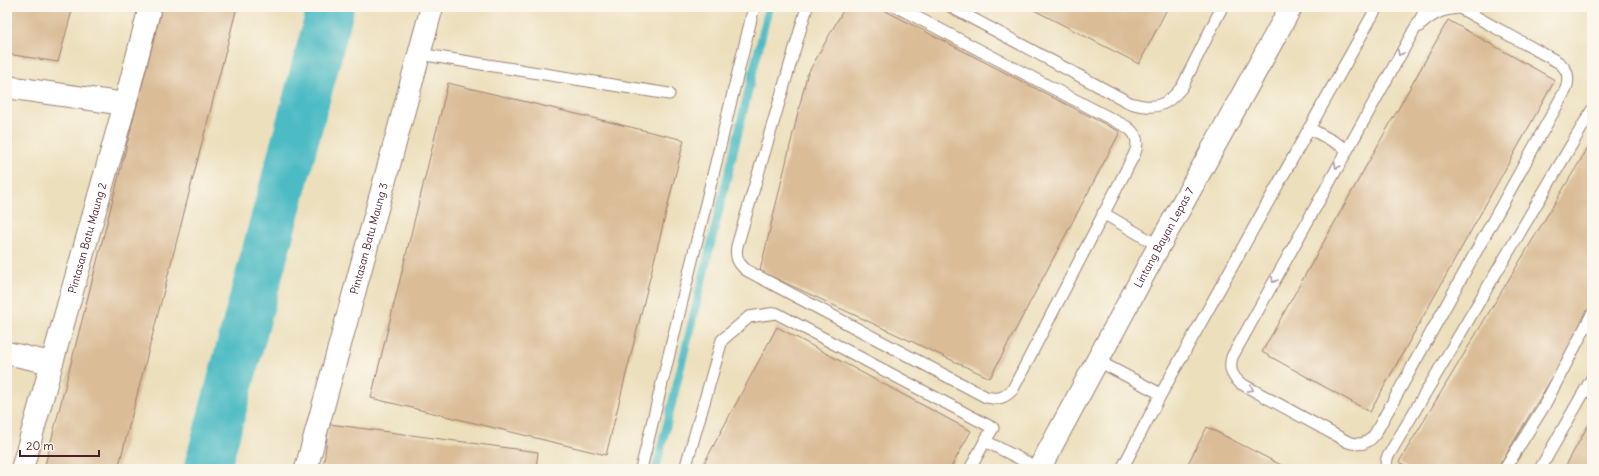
<svg xmlns="http://www.w3.org/2000/svg" width="1599" height="476" viewBox="0 0 1599 476" font-family="Delius,sans-serif">
<style>
.lines{fill:none;stroke-linecap:round;stroke-linejoin:round}
.stream{stroke:#4dbbc4;stroke-width:8}
.river{stroke:#4dbbc4;stroke-width:47}
.building{fill:#dabc96}
.service-casing{stroke:#9b7f74;stroke-width:13}
.minor-casing{stroke:#9b7f74;stroke-width:24}
.tertiary-casing{stroke:#9b7f74;stroke-width:24}
.service{stroke:#fff;stroke-width:11}
.minor{stroke:#fff;stroke-width:22}
.tertiary{stroke:#fff;stroke-width:22}
.oneway{stroke:#ae9aa0}
.labels{text-anchor:middle;stroke-width:4;stroke-linejoin:round;paint-order:stroke}
.street-label{font-size:11px;fill:#4a1f2b;stroke:#fbf7ec}
</style>
<rect width="100%" height="100%" fill="#fbf7ec"/>
<filter id="ink" filterUnits="userSpaceOnUse"><feTurbulence type="fractalNoise" baseFrequency=".025" numOctaves="2"/><feDisplacementMap in="SourceGraphic" scale="8" xChannelSelector="R" yChannelSelector="G"/><feConvolveMatrix kernelMatrix="1 2 1 2 8 2 1 2 1" color-interpolation-filters="sRGB"/></filter>
<filter id="wash" filterUnits="userSpaceOnUse"><feTurbulence type="fractalNoise" baseFrequency=".012" numOctaves="4" result="noise"/><feDisplacementMap in="SourceGraphic" scale="16" xChannelSelector="R" yChannelSelector="G"/><feGaussianBlur stdDeviation="0.9" result="paint"/><feColorMatrix in="noise" values="0 0 0 0 0 0 0 0 0 0 0 0 0 0 0 0 0 1.4 0 .05"/><feComposite in="paint" operator="in"/></filter>
<g filter="url(#wash)">
<rect width="100%" height="100%" fill="#ecdfbc"/>
<g class="lines">
<path class="stream" d="M656 469 769 7"/>
<path class="river" d="M207 469 331 7"/>
</g>
<g id="blocks">
<path class="building" d="M7 7H73L58 62 7 54Z
M162 7H237L118 469H44Z
M845 7H878L1120 132 990 378 760 271 807 75Z
M1028 7H1168L1139 64Z
M1448 20 1555 80 1370 412 1262 352Z
M448 83 684 140 606 455 371 398Z
M7 138 12 139 8 158H7Z
M1592 141V312L1497 469H1412L1399 462Z
M777 327 971 431 950 469H701Z
M1592 418V469H1564Z
M329 424 538 452 536 469H323Z
M1207 427 1289 469H1185Z"/>
</g>
</g>
<g filter="url(#ink)">
<use href="#blocks" fill-opacity="0" stroke="#9b7f74" stroke-width="1"/>
<g class="lines">
<defs>
<path id="service" d="M807 7 737 246C735 257 738 263 746 270L986 397C998 400 1005 398 1013 389L1135 153C1139 142 1137 134 1127 127L897 7
M951 7 1130 103C1154 110 1166 107 1182 87L1222 7
M1427 7 1232 357C1229 368 1231 375 1240 383L1348 442C1360 446 1368 444 1375 434L1566 89C1570 77 1568 69 1558 62L1458 7
M1418 27C1432 14 1441 9 1460 8
M419 54 669 94
M1309 128 1347 149
M1103 213 1159 246
M1098 361 1161 394 1122 469
M1161 394 1377 7
M641 469 754 7
M685 469 722 340 749 317 776 313 993 428 985 441
M970 469 985 441 1040 469
M1387 469 1386 466 1387 458 1592 110
M1505 469 1544 406 1592 314
M1540 469 1592 378"/>
<g id="minor">
<path d="M7 87 125 104"/>
<path d="M7 353 51 363"/>
<path id="s1" d="M22 469 125 104 150 7"/>
<path id="s2" d="M1039 469 1159 246 1291 7"/>
</g>
<g id="tertiary">
<path id="s3" d="M306 469 432 7"/>
</g>
</defs>
<use href="#service" class="service-casing"/>
<use href="#minor" class="minor-casing"/>
<use href="#tertiary" class="tertiary-casing"/>
<use href="#service" class="service"/>
<use href="#minor" class="minor"/>
<use href="#tertiary" class="tertiary"/>
</g>
<defs><path id="oneway-chevron" d="M-2-3.5L2.5 0L-2 3.5" fill="none" stroke-width="1.6" stroke-linecap="round" stroke-linejoin="round"/></defs>
<g class="oneway">
<use href="#oneway-chevron" transform="translate(1400 53) rotate(119)"/>
<use href="#oneway-chevron" transform="translate(1337 166) rotate(119)"/>
<use href="#oneway-chevron" transform="translate(1274 280) rotate(119)"/>
<use href="#oneway-chevron" transform="translate(1251 389) rotate(29)"/>
</g>
</g>
<g class="labels">
<g class="street-label">
<text dy="4" stroke="none"><textPath href="#s2" startOffset="263">Lintang Bayan Lepas 7</textPath></text>
<text dy="4" stroke="none"><textPath href="#s1" startOffset="240">Pintasan Batu Maung 2</textPath></text>
<text dy="4" stroke="none"><textPath href="#s3" startOffset="239">Pintasan Batu Maung 3</textPath></text>
</g>
</g>
<rect width="1599" height="476" fill="none" stroke="#fbf7ec" stroke-width="24"/>
<path d="M20 450v6h79v-6" fill="none" stroke="#4a1f2b" stroke-width="2"/>
<text x="26" y="450" font-size="12" fill="#4a1f2b" stroke="#fbf7ec" stroke-width="3" paint-order="stroke">20 m</text>
</svg>
